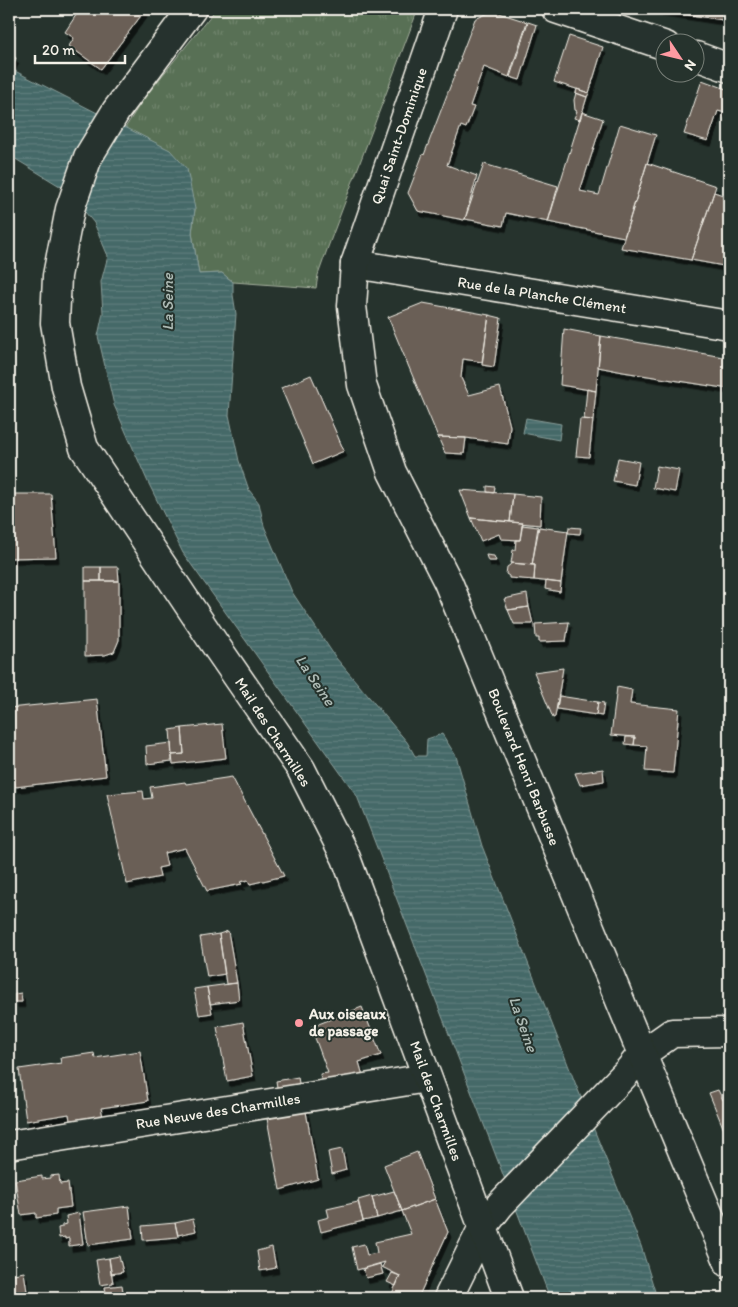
<svg xmlns="http://www.w3.org/2000/svg" width="738" height="1307" viewBox="0 0 738 1307" font-family="Itim,sans-serif">
<style>
.park{fill:url(#park-tufts);stroke:#a6b09e}
.water{fill:url(#water-rules);stroke:#8a9f9b}
.building{fill:#6b5f56;stroke:#f4f1e8;filter:url(#shadow)}
.lines{fill:none;stroke-linecap:round;stroke-linejoin:round}
.minor-casing{stroke:#f4f1e8;stroke-width:31}
.secondary-casing{stroke:#f4f1e8;stroke-width:31}
.minor{stroke:#26332d;stroke-width:28}
.secondary{stroke:#26332d;stroke-width:28}
.poi-dot{fill:#ff9aa2;stroke:#26332d;stroke-width:2}
.labels{text-anchor:middle;stroke-width:4;stroke-linejoin:round;paint-order:stroke}
.street-label{font-size:15px;fill:#f4f1e8;stroke:#26332d}
.poi-label{font-size:15px;font-weight:bold;fill:#f4f1e8;stroke:#26332d;text-anchor:start}
.water-label{font-size:16px;font-style:italic;fill:#aebbb5;stroke:#26332d}
</style>
<defs>
<pattern id="park-tufts" width="24" height="20" patternUnits="userSpaceOnUse" patternTransform="scale(1.25)"><rect width="24" height="20" fill="#587055"/><path d="M3 7l-1-3M5 7V3M7 7l1-3M15 17l-1-3M17 17v-4M19 17l1-3" fill="none" stroke="#71856d"/></pattern>
<pattern id="water-rules" width="6" height="5" patternUnits="userSpaceOnUse" patternTransform="scale(1.25)"><rect width="6" height="5" fill="#446968"/><path d="M0 2.5h6" fill="none" stroke="#607f7e"/></pattern>
<filter id="shadow"><feDropShadow dx="3" dy="5.5" stdDeviation="0" flood-color="#0009"/></filter>
</defs>
<rect width="100%" height="100%" fill="#26332d"/>
<filter id="ink" filterUnits="userSpaceOnUse"><feTurbulence type="fractalNoise" baseFrequency=".02" numOctaves="2"/><feDisplacementMap in="SourceGraphic" scale="10" xChannelSelector="R" yChannelSelector="G"/><feConvolveMatrix kernelMatrix="1 2 1 2 8 2 1 2 1" color-interpolation-filters="sRGB"/></filter>
<g filter="url(#ink)">
<path class="park" d="M216 9H418L328 247 318 275 316 288 233 282 222 273 199 274 192 233 195 209 139 135 125 128 144 98Z"/>
<path class="water" d="M9 68 170 150 187 169 195 209 192 233 199 274 222 273 233 282V295L236 314 229 415 239 461 249 490 259 503 264 526 292 592 336 658 407 742 415 756H426L427 739 442 734 456 756 482 846 576 1085 641 1246 657 1298H550L491 1143 357 796 183 553 147 480 114 405 98 336 103 313 101 282 108 256 94 223 68 191 9 155Z
M526 418 561 424 559 440 523 433Z"/>
<path class="building" d="M80 9H146L101 69 69 46 74 38 65 32Z
M653 9H729V21Z
M493 11 527 22 509 77 484 67 470 106 474 107 466 128 461 126 447 165 477 176 465 219 464 220 418 211 408 193 423 154 424 155 461 58H460L475 19Z
M528 22 537 25 520 80 510 77Z
M569 36 603 47 589 93 554 82Z
M9 55 16 58 9 71Z
M702 80 729 90V114L718 111 708 141 684 134Z
M577 89 589 93 587 97 576 93Z
M576 93 587 97 580 120 574 118 577 111 575 110 574 100Z
M582 112 603 119 580 191 599 195 620 124 656 135 624 237 548 222Z
M647 163 716 186 691 260 621 248Z
M484 164 558 186 548 222 506 213 503 226 465 219Z
M714 192 729 197V267L691 260Z
M423 303 489 315 482 362 463 359 461 378 469 395 500 387 510 426 508 444 466 438 438 437 388 317Z
M489 315 501 318 494 367 482 365Z
M564 329 601 336 596 391 560 385Z
M601 336 729 358V389L623 372 598 367Z
M311 375 344 451 313 464 281 388Z
M587 389 596 391 593 420 584 419Z
M580 419 593 420 589 457 576 456Z
M438 437 466 438 464 454 445 453Z
M618 458 639 462 635 485 613 481Z
M657 466 679 470 675 492 653 488Z
M487 486 495 487 494 493 487 492Z
M460 490 513 494 510 522 471 518Z
M9 494H51L56 557 9 558Z
M513 494 541 497 540 525 510 522Z
M471 518 523 523 520 540 501 539 499 534 481 541Z
M522 525 538 527 532 565 511 563 513 550H515L516 540H520Z
M539 527 568 531 561 583 534 580 535 565H532Z
M569 527 581 528 580 534 568 533Z
M486 555 494 556 496 561H488Z
M511 563 535 565 534 580 509 578V576L506 574 507 567 510 565Z
M85 567H101V581H85Z
M101 567H118L119 581H101Z
M85 581H119V640L114 652 105 655 85 656Z
M546 581 561 583 560 592 545 589Z
M527 594 529 607 508 610 504 599Z
M529 607 533 624H514L508 610Z
M569 622 566 641 539 642V638H536L535 624Z
M563 668 555 717 553 718 534 672Z
M617 687 632 690 630 704 679 709 673 773 645 771 647 746 634 745 635 737 611 735Z
M559 696 598 702 596 715 557 709Z
M97 699 106 776 15 787 9 732V708Z
M598 702 604 703 602 716 596 715Z
M222 724 226 758 173 764 172 755 184 754 182 728Z
M182 728 184 754 172 755 170 730Z
M626 737H635L634 745 625 744Z
M171 743 172 761 147 764 146 746Z
M603 769 604 781 580 785 575 773Z
M232 777 284 876 250 884 248 880 240 882 242 884 207 891 185 848 164 853 167 866 158 868 160 877 127 884 107 794 143 791 144 799 152 798 150 787 185 782 186 784Z
M228 931 237 983 226 984 219 934Z
M219 934 225 974 207 977 200 937Z
M237 983 239 1000 210 1004 207 987Z
M207 987 212 1013 199 1015 194 989Z
M21 993 22 1002H15V994Z
M362 1007 381 1055 359 1062 364 1079 322 1086 320 1074 328 1073 311 1027Z
M243 1022 253 1076 227 1081 217 1027Z
M140 1051 148 1101 101 1108 104 1121 71 1126 69 1114 26 1121 19 1069 61 1063 60 1058 94 1053 95 1058Z
M729 1059V1074L728 1075 724 1061Z
M298 1077 300 1090 278 1093 276 1081Z
M718 1090 723 1100 729 1097V1142L709 1093Z
M305 1106 318 1179 280 1190 266 1113Z
M342 1149 346 1170 332 1174 328 1152Z
M417 1152 435 1199 402 1211 384 1165Z
M59 1175 60 1184 68 1183 71 1207 56 1209V1215L36 1218V1213L21 1215 15 1180 42 1176V1179L50 1178V1176Z
M394 1191 402 1211 377 1218 372 1197Z
M372 1196 377 1218 363 1221 358 1200Z
M435 1199 448 1232 432 1267 418 1298H390L400 1276 382 1267 385 1262 357 1270 352 1247 364 1244 367 1255 377 1253 375 1242 411 1234 402 1211Z
M358 1202 363 1221 321 1232 318 1220 329 1217 327 1209Z
M129 1206 133 1239 88 1245 83 1212Z
M79 1213 83 1244 69 1246V1238L65 1239V1237L59 1238 58 1228 62 1227V1225L67 1224 66 1216Z
M193 1219 196 1231 178 1235 175 1223Z
M175 1223 178 1237 143 1240 142 1226Z
M272 1247 276 1268 260 1271 257 1251Z
M119 1256 123 1272 111 1274 109 1258Z
M109 1258 113 1283 100 1285 96 1260Z
M380 1264 383 1274 366 1278 363 1269Z
M24 1272 28 1298H13L9 1275Z
M392 1273 400 1276 396 1286 387 1282Z
M122 1285 124 1298H107L105 1287Z"/>
<g class="lines">
<defs>
<path id="minor" d="M556 9 666 46
M696 56 729 68
M355 264 729 325
M9 1145 427 1078
M448 1298 483 1227 500 1205 629 1070 642 1054 672 1033 729 1032"/>
<path id="secondary" d="M192 9 116 111 88 157 70 209 57 276 55 323 66 387 84 448 214 643 301 769 346 858 509 1298
M443 9 355 264 352 306 362 385 392 472 448 582 642 1054 729 1263"/>
</defs>
<use href="#minor" class="minor-casing"/>
<use href="#secondary" class="secondary-casing"/>
<use href="#minor" class="minor"/>
<use href="#secondary" class="secondary"/>
</g>
</g>
<circle class="poi-dot" cx="299" cy="1023" r="5"/>
<g class="labels">
<g class="street-label">
<text transform="translate(399 136) rotate(-71)" y="5">Quai Saint-Dominique</text>
<text transform="translate(542 295) rotate(9)" y="5">Rue de la Planche Clément</text>
<text transform="translate(273 732) rotate(57)" y="5">Mail des Charmilles</text>
<text transform="translate(524 767) rotate(68)" y="5">Boulevard Henri Barbusse</text>
<text transform="translate(436 1101) rotate(70)" y="5">Mail des Charmilles</text>
<text transform="translate(218 1111) rotate(-9)" y="5">Rue Neuve des Charmilles</text>
</g>
<g class="poi-label">
<text x="309" y="1019">Aux oiseaux<tspan x="309" dy="17">de passage</tspan></text>
</g>
<g class="water-label">
<text transform="translate(167 302) rotate(-90)" y="6">La Seine</text>
<text transform="translate(316 680) rotate(56)" y="6">La Seine</text>
<text transform="translate(524 1024) rotate(71)" y="6">La Seine</text>
</g>
</g>
<rect width="738" height="1307" fill="none" stroke="#26332d" stroke-width="30"/>
<rect x="15" y="15" width="708" height="1277" fill="none" stroke="#f4f1e8" stroke-width="2" filter="url(#ink)"/>
<g transform="translate(680 58) rotate(125)"><circle r="24" fill="#26332d" stroke="#787f78"/>
<path d="M0-4L9 19L0 12L-9 19Z" fill="#ff9aa2"/>
<text y="-8" font-size="14" font-weight="bold" text-anchor="middle" fill="#f4f1e8">N</text>
</g>
<path d="M35 55v8h90v-8" fill="none" stroke="#f4f1e8" stroke-width="2.5"/>
<text x="42" y="55" font-size="15" fill="#f4f1e8" stroke="#26332d" stroke-width="4" paint-order="stroke">20 m</text>
</svg>
